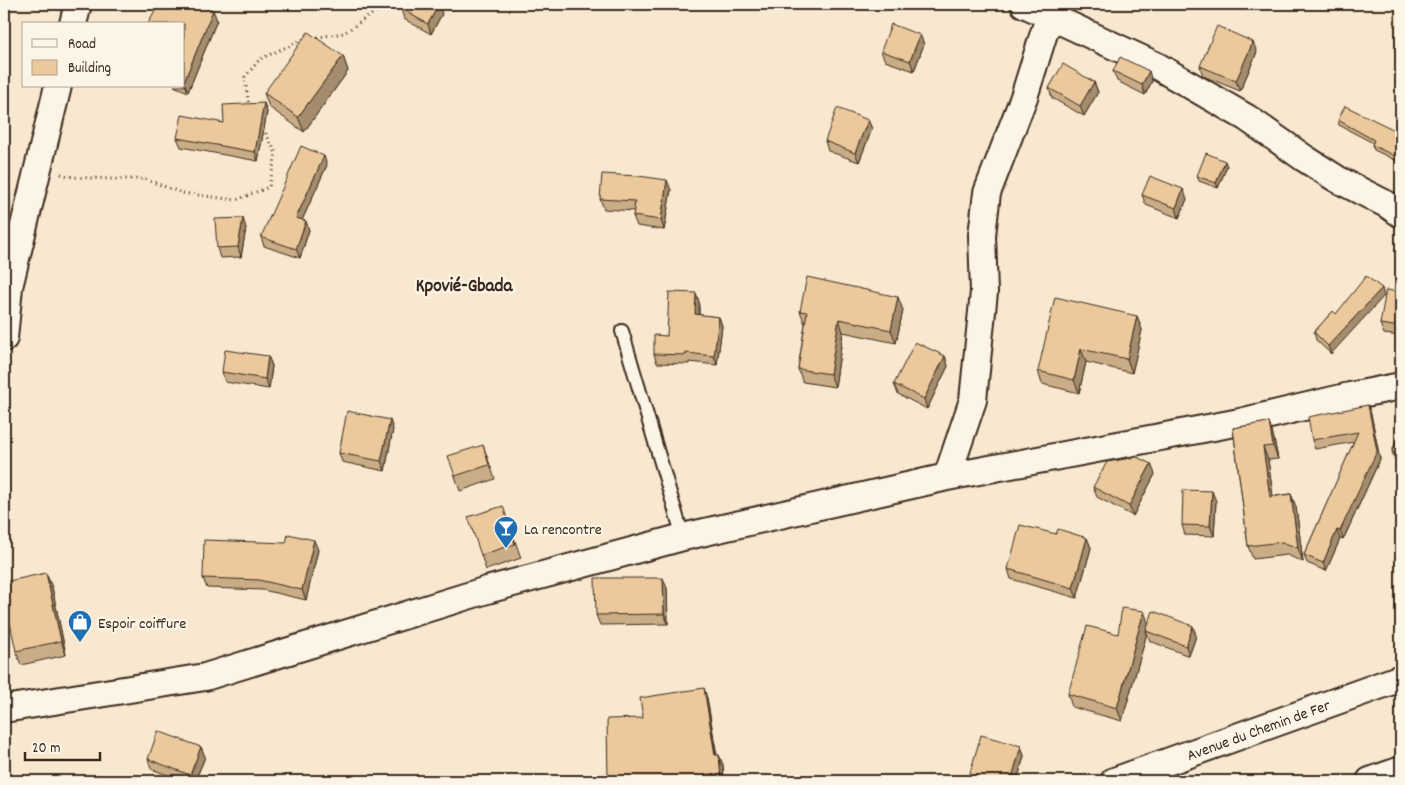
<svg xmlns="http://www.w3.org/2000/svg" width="1405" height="785" viewBox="0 0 1405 785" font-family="Dekko,sans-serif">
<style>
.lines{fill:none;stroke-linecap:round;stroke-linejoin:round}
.service-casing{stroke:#3b2a1e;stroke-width:16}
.minor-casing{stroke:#3b2a1e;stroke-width:30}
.path{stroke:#3b2a1e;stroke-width:3;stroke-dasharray:1 4;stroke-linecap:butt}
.service{stroke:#fcf5e5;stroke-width:12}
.minor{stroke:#fcf5e5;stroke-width:26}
.wall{fill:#caad86;stroke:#3b2a1e}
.shaded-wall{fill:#a48d6d;stroke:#3b2a1e}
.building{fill:#ebc99c;stroke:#3b2a1e}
.labels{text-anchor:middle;stroke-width:4.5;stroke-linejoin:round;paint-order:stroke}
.poi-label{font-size:16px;fill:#3b2a1e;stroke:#fcf5e5;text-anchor:start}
.street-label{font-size:16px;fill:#3b2a1e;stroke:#fcf5e5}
.quarter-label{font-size:19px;font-weight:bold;fill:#3b2a1e;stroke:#fcf5e5}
</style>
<rect width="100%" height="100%" fill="#f7e8cf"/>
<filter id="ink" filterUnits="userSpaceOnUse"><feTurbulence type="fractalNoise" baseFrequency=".02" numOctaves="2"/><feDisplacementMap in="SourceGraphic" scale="10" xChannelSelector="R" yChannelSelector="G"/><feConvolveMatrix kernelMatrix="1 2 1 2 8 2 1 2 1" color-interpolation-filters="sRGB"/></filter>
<g filter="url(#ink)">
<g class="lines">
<defs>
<path id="service" d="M622 331 683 537"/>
<path id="minor" d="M1024 4 1157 66 1247 118 1304 158 1337 179 1388 205 1401 214
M73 24 78 4
M4 338 9 287 58 86
M947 477 973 400 984 292 982 235 987 193 1024 97 1049 17
M4 709 205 677 487 590 683 537 947 477 1240 422 1350 396 1401 386
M1114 781 1401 678
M1370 781 1401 770"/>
</defs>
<use href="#service" class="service-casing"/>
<use href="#minor" class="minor-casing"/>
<path class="path" d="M312 38 344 33 378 10 383 4
M249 107 245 77 260 59 306 38
M61 174 72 177 111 179H145L182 193 236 200 269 187 276 153 262 126"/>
<use href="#service" class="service"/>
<use href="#minor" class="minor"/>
</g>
<path class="wall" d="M401 9 442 14 431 34 404 19Z
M217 20 188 92 174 86H184V24Z
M920 35 924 44 914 71 885 61 881 51Z
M1257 52 1240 91 1203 76 1200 66Z
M343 56 348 71 304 132 269 107 264 93Z
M1113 71 1152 81 1145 95 1117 81Z
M1094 82 1098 92 1084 116 1052 98 1049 88Z
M264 103 267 112 258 161 181 147 177 138 224 123Z
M868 120 872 129 859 162 828 151 825 141Z
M1338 120 1401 133 1397 161 1374 150 1372 145 1373 143 1339 125Z
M327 165 302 220 309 230 300 258 264 246 261 237Z
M1227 166 1218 188 1199 181 1197 176Z
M671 190 664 230 637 226 633 216 634 211 604 209 600 199Z
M1142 195 1187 199 1179 218 1146 205Z
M246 228 241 257 220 258 217 248Z
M1401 292V336L1384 334 1380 324Z
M696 293 699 302V315L719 317 722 326 717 365 689 362V364L657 363 654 354Z
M903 310 896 343 843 332 835 387 803 382 798 369 805 324 800 311Z
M1333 311 1331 354 1316 340 1314 332Z
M1137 316 1142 330 1132 373 1086 362 1079 393 1042 384 1038 371Z
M268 356 272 366 269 389 225 382 222 372Z
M945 356 948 366 927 409 898 394 894 384Z
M1371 414 1380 459 1343 540 1340 539 1326 571 1307 563 1304 555 1354 442 1315 449 1312 440Z
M1269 422 1273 435 1278 459 1268 460 1273 496 1291 494 1296 507 1303 562 1287 555 1253 559 1248 546 1233 428Z
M1401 428V467L1397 465 1392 452Z
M393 429 385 471 342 462 339 453Z
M483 445 495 479 460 491 455 476Z
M1155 474 1133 516 1097 497 1093 487Z
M1216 501 1214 536 1185 535 1182 525Z
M508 521 521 558 486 570 481 555Z
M1056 534 1087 538 1091 548 1077 598 1011 579 1008 569Z
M318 550 306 600 263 590 207 588 203 578Z
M52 587 66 655 21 665 16 651Z
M667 588 668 624 600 625 596 615Z
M1149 624 1193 626 1196 636 1189 656 1150 641 1147 633 1122 721 1072 707 1068 694 1118 634Z
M707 698 717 755H719L723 765 724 781H608L643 718Z
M1021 746 1024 756 1017 781H971L969 776Z
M201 747 205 757 195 781H185L151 769 148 759Z"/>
<path class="shaded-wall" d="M439 4 442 14 431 34 428 24Z
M213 10 217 20 188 92 184 82Z
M920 35 924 44 914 71 910 61Z
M1253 42 1257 52 1240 91 1236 81Z
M343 56 348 71 304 132 298 117Z
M1149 71 1152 81 1145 95 1142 85Z
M1094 82 1098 92 1084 116 1080 106Z
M264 103 267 112 258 161 255 152Z
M868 120 872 129 859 162 855 153Z
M1401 142V151L1397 161 1395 156Z
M324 156 327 165 299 227 296 218Z
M1225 161 1227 166 1218 188 1216 183Z
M667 180 671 190 664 230 661 220Z
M1183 189 1187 199 1179 218 1176 208Z
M243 218 246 228 241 257 238 247Z
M306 221 309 230 300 258 296 249Z
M1382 288 1384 296 1331 354 1328 346Z
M696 293 699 302V323L695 314Z
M898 297 903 310 896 343 891 330Z
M1137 316 1142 330 1132 373 1127 359Z
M719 317 722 326 717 365 714 356Z
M839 319 843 332 835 387 830 374Z
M1081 349 1086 362 1079 393 1074 380Z
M268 356 272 366 269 389 265 379Z
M945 356 948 366 927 409 924 399Z
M1368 405 1371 414 1380 459 1343 540 1340 531Z
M390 420 393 429 385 471 381 461Z
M1269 422 1273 435 1278 459 1273 446Z
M1263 447 1268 460 1275 510 1270 497Z
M1151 464 1155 474 1133 516 1129 506Z
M1212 491 1216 501 1214 536 1210 526Z
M1291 494 1296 507 1303 562 1298 548Z
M1337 530 1340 539 1326 571 1323 563Z
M1087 538 1091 548 1077 598 1073 588Z
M314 540 318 550 306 600 302 590Z
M46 573 52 587 66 655 61 641Z
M663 578 667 588 668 624 664 614Z
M1144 611 1149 625 1146 631 1147 633 1122 721 1117 708Z
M1193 626 1196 636 1189 656 1186 646Z
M704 688 707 698 718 765 715 755Z
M1021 746 1024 756 1017 781H1011Z
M201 747 205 757 195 781H193L190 775Z
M719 755 723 765 724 781H722L721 778Z"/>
<path class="building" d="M159 4H201L213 10 184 82V24H148Z
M404 4H439L428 24 401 9Z
M891 24 920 35 910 61 881 51Z
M1217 26 1253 42 1236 81 1200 66Z
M308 32 343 56 298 117 264 93Z
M1120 57 1149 71 1142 85 1113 71Z
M1063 64 1094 82 1080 106 1049 88Z
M264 103 255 152 177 138 182 115 224 123 223 105Z
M1345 106 1401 133V142L1395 156 1372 145 1374 140 1338 120Z
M837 108 868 120 855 153 825 141Z
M301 146 324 156 296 218 306 221 296 249 261 237Z
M1206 153 1225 161 1216 183 1197 176Z
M602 174 638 176 667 180 661 220 633 216 635 201 600 199Z
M1150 176 1183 189 1176 208 1142 195Z
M243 218 238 247 217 248 215 219Z
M1366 276 1382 288 1328 346 1314 332 1333 311 1336 314Z
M807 277 898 297 891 330 839 319 830 374 798 369 807 312 800 311Z
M1386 290 1401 292V327L1380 324Z
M669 292 696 293 695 314 719 317 714 356 686 353V355L654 354V335L667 336Z
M1055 297 1137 316 1127 359 1081 349 1074 380 1038 371Z
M915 342 945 356 924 399 894 384Z
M225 350 268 356 265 379 222 372Z
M1368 405 1377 451 1340 531 1337 530 1323 563 1304 555 1358 432 1312 440 1308 417Z
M347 411 390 420 381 461 339 453Z
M1269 422 1273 446 1263 447 1270 497 1291 494 1298 548 1282 542 1248 546 1233 428Z
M1401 428V455L1392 452Z
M483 445 489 465 455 476 448 456Z
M1137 457 1151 464 1129 506 1093 487 1107 462Z
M1183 490 1212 491 1210 526 1182 525Z
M503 506 515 544 481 555 468 517Z
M1020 525 1056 534 1058 529 1087 538 1073 588 1008 569Z
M288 534 314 540 302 590 259 580 203 578 204 540 286 543Z
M46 573 61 641 16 651 4 595V582Z
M595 578H663L664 614 596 615Z
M1122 608 1144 611 1117 708 1068 694 1087 626 1118 634Z
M1153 611 1193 626 1186 646 1146 631Z
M704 688 715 755H719L721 778 680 780V781H608L607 719 643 718 640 698Z
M158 731 201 747 190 775 148 759Z
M981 735 1021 746 1011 781H988L969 776Z"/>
</g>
<defs>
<symbol id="bar-pin" viewBox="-11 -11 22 30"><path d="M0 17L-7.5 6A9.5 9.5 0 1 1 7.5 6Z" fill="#1f6fb2" stroke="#fcf5e5"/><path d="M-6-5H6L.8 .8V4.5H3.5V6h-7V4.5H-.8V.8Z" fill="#fff"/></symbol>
<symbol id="shop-pin" viewBox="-11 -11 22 30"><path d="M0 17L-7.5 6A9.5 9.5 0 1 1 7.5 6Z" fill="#1f6fb2" stroke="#fcf5e5"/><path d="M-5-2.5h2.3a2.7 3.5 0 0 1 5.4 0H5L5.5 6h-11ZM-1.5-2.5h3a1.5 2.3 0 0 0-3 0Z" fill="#fff"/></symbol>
</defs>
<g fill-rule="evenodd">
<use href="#bar-pin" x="492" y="514" width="28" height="38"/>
<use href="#shop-pin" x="66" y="608" width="28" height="38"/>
</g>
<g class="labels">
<g class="poi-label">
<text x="524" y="534">La rencontre</text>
<text x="98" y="628">Espoir coiffure</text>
</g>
<g class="street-label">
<text transform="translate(1258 729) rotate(-20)" y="6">Avenue du Chemin de Fer</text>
</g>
<g class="quarter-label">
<text x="464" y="291">Kpovié-Gbada</text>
</g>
</g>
<rect width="1405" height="785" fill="none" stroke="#fcf5e5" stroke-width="20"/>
<rect x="10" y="10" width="1385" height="765" fill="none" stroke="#3b2a1e" stroke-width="2" filter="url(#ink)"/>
<rect x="22" y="22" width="162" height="65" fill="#fcf5e5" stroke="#afa495"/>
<rect x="32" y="39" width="25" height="8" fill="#fcf5e5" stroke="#afa495"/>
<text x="68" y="48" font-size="15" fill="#3b2a1e">Road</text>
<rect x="32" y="60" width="25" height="15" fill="#ebc99c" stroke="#afa495"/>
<text x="68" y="72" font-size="15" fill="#3b2a1e">Building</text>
<path d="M25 752v8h75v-8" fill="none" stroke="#3b2a1e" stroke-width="2.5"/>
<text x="32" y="752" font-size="15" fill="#3b2a1e" stroke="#fcf5e5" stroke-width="4" paint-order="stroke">20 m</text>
</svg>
